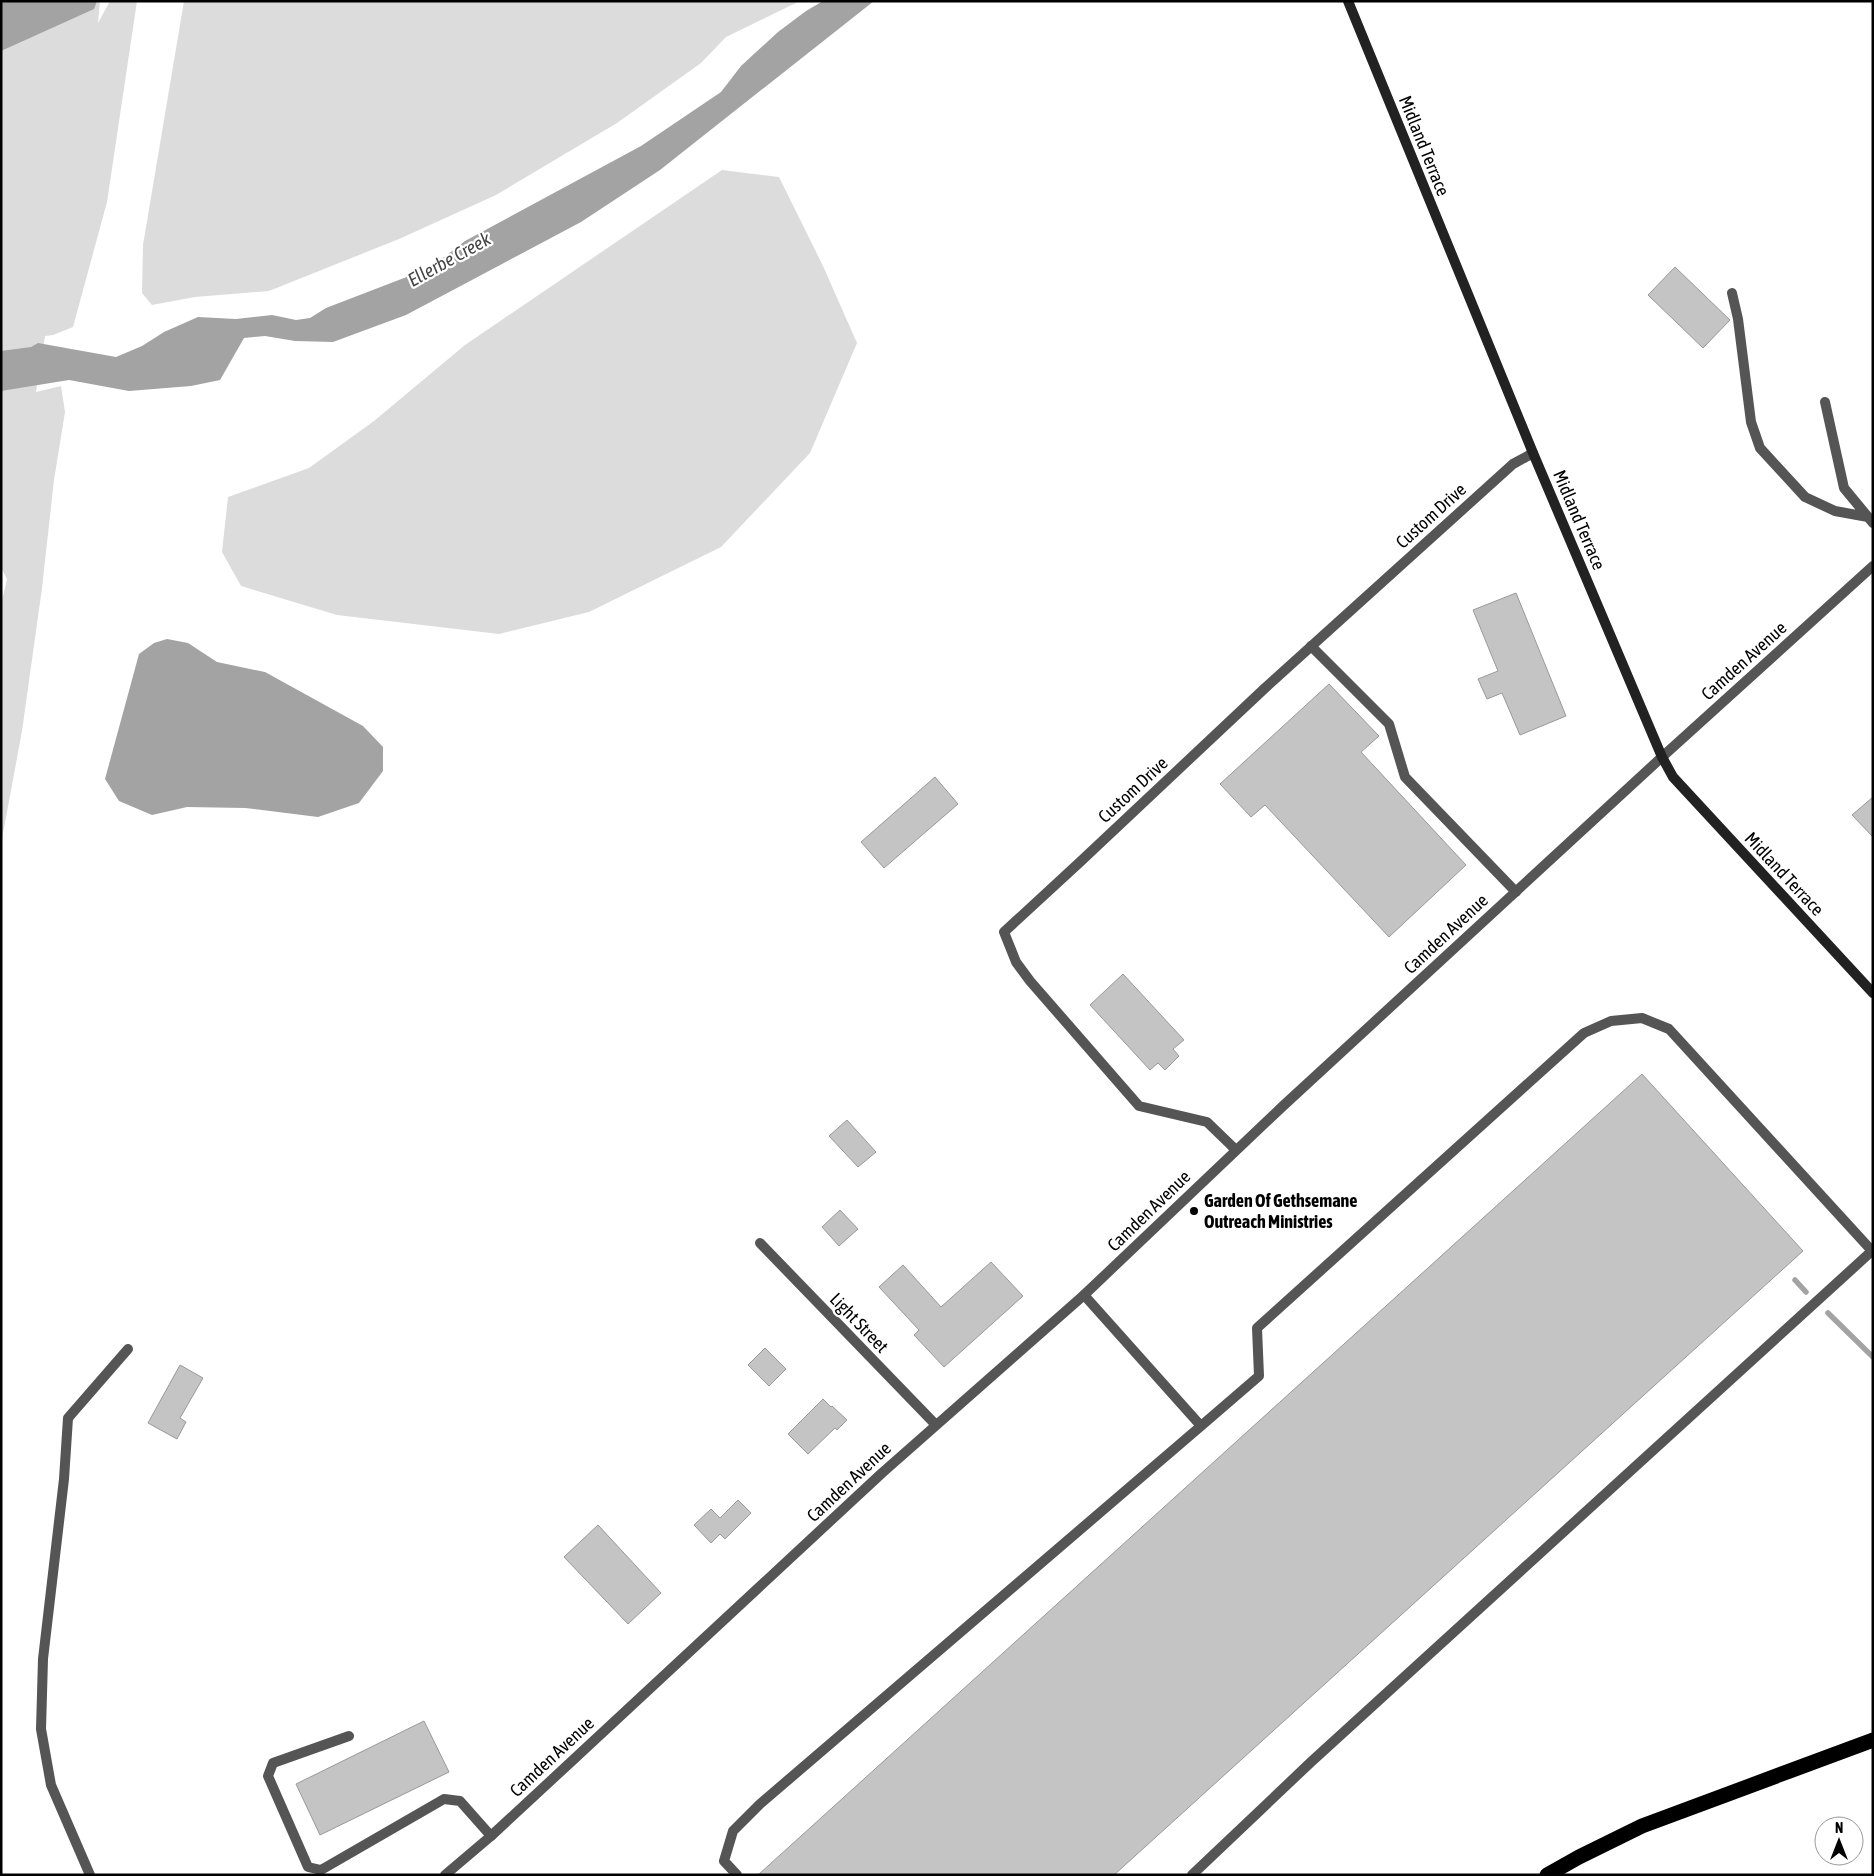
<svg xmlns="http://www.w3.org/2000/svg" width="1874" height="1876" viewBox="0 0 1874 1876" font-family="'Asap Condensed',sans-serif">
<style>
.green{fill:#dcdcdc}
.water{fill:#a3a3a3}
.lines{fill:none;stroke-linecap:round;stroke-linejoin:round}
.stream{stroke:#a3a3a3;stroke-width:5.5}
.building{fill:#c4c4c4;stroke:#999}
.lane{stroke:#555;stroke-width:10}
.street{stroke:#555;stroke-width:10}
.secondary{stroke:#222;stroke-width:10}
.highway{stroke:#000;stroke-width:15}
.poi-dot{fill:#000;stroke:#fff;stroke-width:2}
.labels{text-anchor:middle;stroke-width:4.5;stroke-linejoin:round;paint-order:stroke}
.street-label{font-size:18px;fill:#000;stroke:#fff}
.poi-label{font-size:18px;font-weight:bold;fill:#000;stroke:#fff;text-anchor:start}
.water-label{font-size:19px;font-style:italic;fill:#444;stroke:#fff}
</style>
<rect width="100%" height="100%" fill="#fff"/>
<path class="green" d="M1 1H100L98 23 110 1H137L107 202 73 327 53 335 45 336 36 392 61 386 65 412 54 480 42 588 22 731 1 844V605L7 579 1 567Z
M184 1H800L726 37 701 63 617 123 496 195 399 239 269 291 195 297 152 305 142 293 143 245Z
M722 170 779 177 823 266 857 343 810 453 721 547 589 612 499 634 337 615 241 586 222 552 228 497 309 468 374 421 465 345Z"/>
<path class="water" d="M1 1H97L94 9 1 51Z
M823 1H874L660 170 581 222 406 315 333 342 295 341 265 336 244 338 220 380 191 386 129 391 69 380 1 391V351L31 347 38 343 116 357 142 346 164 332 198 317 236 319 272 315 296 320 310 318 326 308 430 268 465 241 641 146 721 92 741 66 778 32 806 11Z
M167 639 188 643 217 662 265 672 363 726 383 747V771L359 803 318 817 245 808 187 807 152 815 119 801 105 779 139 654 154 643Z"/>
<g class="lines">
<path class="stream" d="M1795 1280 1806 1292
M1828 1313 1873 1357"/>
</g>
<path class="building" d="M1675 267 1730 320 1703 348 1648 295Z
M1516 593 1566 716 1520 735 1502 693 1487 699 1478 679 1498 671 1473 610Z
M1329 684 1379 736 1361 752 1466 865 1389 937 1265 805 1251 817 1220 784Z
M935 777 958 804 884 868 861 842Z
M1873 797V837L1852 815Z
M1123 974 1184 1040 1173 1049 1179 1056 1165 1070 1158 1063 1150 1070 1090 1005Z
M1642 1074 1803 1251 1114 1875H758Z
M847 1120 876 1152 858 1167 829 1136Z
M840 1210 858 1229 839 1246 822 1227Z
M991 1262 1023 1296 944 1367 914 1335 919 1330 879 1287 903 1265 941 1307Z
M765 1348 786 1369 769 1386 748 1365Z
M180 1365 203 1378 180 1418 186 1422 177 1439 148 1423Z
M823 1399 831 1407 832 1406 847 1420 837 1430 835 1428 808 1454 788 1434Z
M738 1500 751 1513 725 1539 720 1534 711 1543 694 1525 711 1509 720 1518Z
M598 1525 661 1593 628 1624 564 1557Z
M424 1721 449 1772 320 1835 296 1784Z"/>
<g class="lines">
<path class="lane" d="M1732 293 1738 319 1751 422 1760 448 1805 497 1835 511 1868 517
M1825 402 1844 488 1873 523
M1311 646 1389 724 1405 777 1516 892
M1201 1426 1259 1376 1257 1328 1584 1033 1611 1021 1642 1018 1669 1029 1872 1251
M349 1736 273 1763 268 1776 308 1867 321 1870 444 1799 460 1801 491 1836
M90 1875 51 1785 41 1729 43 1659 64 1479 68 1418 128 1349
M737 1875 724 1861 733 1831 760 1804 1201 1426 1084 1295
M1192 1875 1311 1762 1873 1250"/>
<path class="street" d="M1236 1150 1207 1122 1139 1106 1030 981 1016 962 1004 932 1080 862 1264 689 1513 464 1533 453
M760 1243 936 1425
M445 1875 491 1836 573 1760 882 1473 1084 1295 1283 1106 1662 757 1873 566"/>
<path class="secondary" d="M1348 1 1533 453 1662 757 1673 777 1873 993"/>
<path class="highway" d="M1547 1875 1579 1857 1642 1826 1873 1740"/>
</g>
<circle class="poi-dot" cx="1194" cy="1211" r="5"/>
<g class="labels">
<g class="street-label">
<text transform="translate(1424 146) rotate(68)" y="6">Midland Terrace</text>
<text transform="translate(1431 516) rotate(-42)" y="6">Custom Drive</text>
<text transform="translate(1579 520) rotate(67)" y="6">Midland Terrace</text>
<text transform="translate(1744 661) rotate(-42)" y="6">Camden Avenue</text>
<text transform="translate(1133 790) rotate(-43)" y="6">Custom Drive</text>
<text transform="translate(1784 874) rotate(47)" y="6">Midland Terrace</text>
<text transform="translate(1446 934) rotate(-43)" y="6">Camden Avenue</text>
<text transform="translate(1149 1211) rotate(-44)" y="6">Camden Avenue</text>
<text transform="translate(859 1323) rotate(46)" y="6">Light Street</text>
<text transform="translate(849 1482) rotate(-43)" y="6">Camden Avenue</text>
<text transform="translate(552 1757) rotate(-43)" y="6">Camden Avenue</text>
</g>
<g class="poi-label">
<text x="1204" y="1207">Garden Of Gethsemane<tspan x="1204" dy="21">Outreach Ministries</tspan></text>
</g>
<g class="water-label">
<text transform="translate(449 259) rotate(-29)" y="7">Ellerbe Creek</text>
</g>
</g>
<rect width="1874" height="1876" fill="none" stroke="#000000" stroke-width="5"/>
<g transform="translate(1839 1841)"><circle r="24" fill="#ffffff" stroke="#999999"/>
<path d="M0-4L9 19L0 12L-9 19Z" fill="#000000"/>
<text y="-8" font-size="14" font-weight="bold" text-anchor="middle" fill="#000000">N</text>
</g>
</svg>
